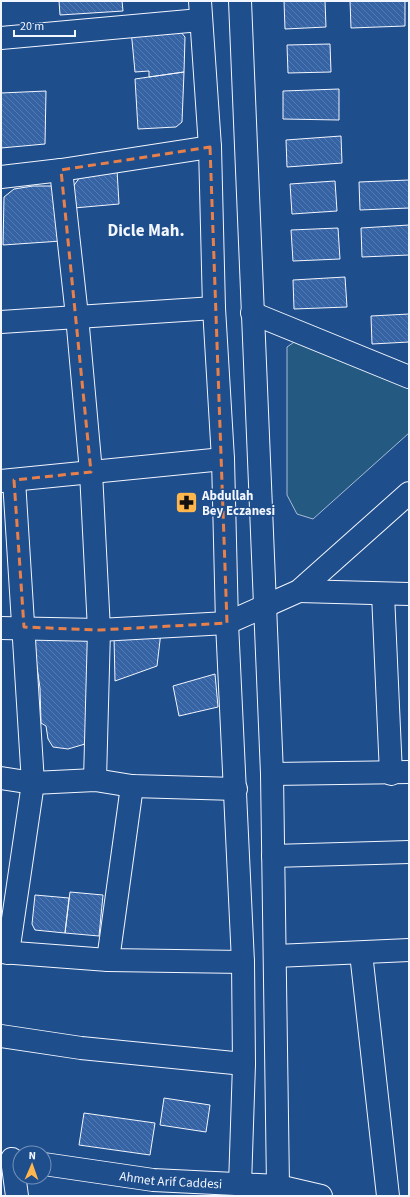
<svg xmlns="http://www.w3.org/2000/svg" width="410" height="1197" viewBox="0 0 410 1197" font-family="'Source Sans 3',sans-serif">
<style>
.grass{fill:#245a82;stroke:#a8bbd7}
.building{fill:url(#building-back-hatch);stroke:#f2f6ff}
.lines{fill:none;stroke-linecap:round;stroke-linejoin:round}
.minor-casing{stroke:#f2f6ff;stroke-width:24}
.major-casing{stroke:#f2f6ff;stroke-width:24}
.minor{stroke:#1f4e8c;stroke-width:22}
.major{stroke:#1f4e8c;stroke-width:22}
.marked{fill:none;stroke:#ea8049;stroke-width:3;stroke-dasharray:8 5;stroke-linejoin:round}
.labels{text-anchor:middle;stroke-width:3;stroke-linejoin:round;paint-order:stroke}
.poi-label{font-size:13px;font-weight:bold;fill:#f2f6ff;stroke:#1f4e8c;text-anchor:start}
.street-label{font-size:13px;fill:#f2f6ff;stroke:#1f4e8c}
.district-label{font-size:17px;font-weight:bold;fill:#f2f6ff;stroke:#1f4e8c}
</style>
<defs>
<pattern id="building-back-hatch" width="6" height="6" patternUnits="userSpaceOnUse"><rect width="6" height="6" fill="#3563a3"/><path d="M-1 5l2 2M0 0l6 6M5-1l2 2" fill="none" stroke="#537ab1"/></pattern>
</defs>
<rect width="100%" height="100%" fill="#1f4e8c"/>
<path class="grass" d="M300 338 409 387V433L313 519 297 514 287 495V347Z"/>
<path class="building" d="M59 1H122L123 11 60 15Z
M284 1H325L326 27 285 29Z
M350 1H405V26L351 28Z
M175 25 185 37 184 72 149 77V71L135 72 131 30Z
M330 44 331 72 288 73 287 45Z
M184 72 182 122 176 127 138 129 135 79Z
M339 89V120L283 119V91Z
M46 91 45 144 1 148V93Z
M341 136 342 163 287 167 286 140Z
M117 170 119 204 74 208 72 188 83 173Z
M409 180V208L360 210 359 182Z
M335 181 337 211 292 214 290 184Z
M33 186H51L58 197 61 241 3 245 4 197 14 189Z
M409 225V255L362 257 361 228Z
M338 228 340 259 293 261 291 230Z
M345 277 347 307 294 309 293 280Z
M409 314V342L372 344 371 316Z
M161 632 157 666 115 681 114 637Z
M37 637 90 638 85 744 68 749 53 747 48 739 46 726 41 723 40 688 34 646Z
M215 674 218 707 179 716 173 686Z
M70 892 103 895 99 936 65 933Z
M35 895 69 898 65 933 35 930 32 924Z
M164 1098 210 1105 206 1132 160 1125Z
M84 1113 155 1123 150 1155 79 1145Z"/>
<g class="lines">
<defs>
<g id="minor">
<path d="M200 1 210 147 214 308 223 459 227 623 243 962 244 1064 240 1185"/>
<path d="M240 1 272 774 278 1186"/>
<path d="M1 38 200 20"/>
<path d="M61 170 77 316 91 472 99 630 95 780"/>
<path d="M1 177 61 170 210 147"/>
<path d="M252 313 409 377"/>
<path d="M1 322 214 308"/>
<path d="M1 481 223 459"/>
<path d="M299 591 409 594"/>
<path d="M383 594 391 774"/>
<path d="M1 628 99 630 227 623 299 591 409 493"/>
<path d="M272 774 409 772"/>
<path d="M1 778 33 783 95 780 132 786 236 789"/>
<path d="M273 856 409 852"/>
<path d="M1 952 108 960 243 962"/>
<path d="M8 953 33 783 14 480"/>
<path d="M361 953 388 1196"/>
<path d="M276 956 409 950"/>
<path d="M108 960 132 786"/>
<path d="M1 1036 81 1048 244 1064"/>
<path d="M12 1159 17 1196"/>
<path id="s1" d="M44 1164 153 1180 278 1186 321 1196"/>
</g>
<path id="major" d="M278 1186V1196"/>
</defs>
<use href="#minor" class="minor-casing"/>
<use href="#major" class="major-casing"/>
<use href="#minor" class="minor"/>
<use href="#major" class="major"/>
</g>
<path class="marked" d="M210 147 227 623 99 630 24 627 14 480 91 472 61 170Z"/>
<defs>
<symbol id="pharmacy-square" viewBox="-11 -11 22 22"><rect x="-9" y="-9" width="18" height="18" rx="4" fill="#ffb74d" stroke="#1f4e8c"/><path d="M-2-6h4v4h4v4h-4v4h-4v-4h-4v-4h4Z" fill="#111"/></symbol>
</defs>
<g fill-rule="evenodd">
<use href="#pharmacy-square" x="174" y="490" width="25" height="25"/>
</g>
<g class="labels">
<g class="poi-label">
<text x="202" y="500">Abdullah<tspan x="202" dy="15">Bey Eczanesi</tspan></text>
</g>
<g class="street-label">
<text dy="5" stroke="none"><textPath href="#s1" startOffset="128">Ahmet Arif Caddesi</textPath></text>
</g>
<g class="district-label">
<text x="146" y="236">Dicle Mah.</text>
</g>
</g>
<rect width="410" height="1197" fill="none" stroke="#f2f6ff" stroke-width="4"/>
<g transform="translate(32 1165) rotate(2)"><circle r="19" fill="#1f4e8c" stroke="#7391ba"/>
<path d="M0-3L7 15L0 10L-7 15Z" fill="#ffb74d"/>
<text y="-6" font-size="11" font-weight="bold" text-anchor="middle" fill="#f2f6ff">N</text>
</g>
<path d="M14 30v6h61v-6" fill="none" stroke="#f2f6ff" stroke-width="2"/>
<text x="20" y="30" font-size="12" fill="#f2f6ff" stroke="#1f4e8c" stroke-width="3" paint-order="stroke">20 m</text>
</svg>
